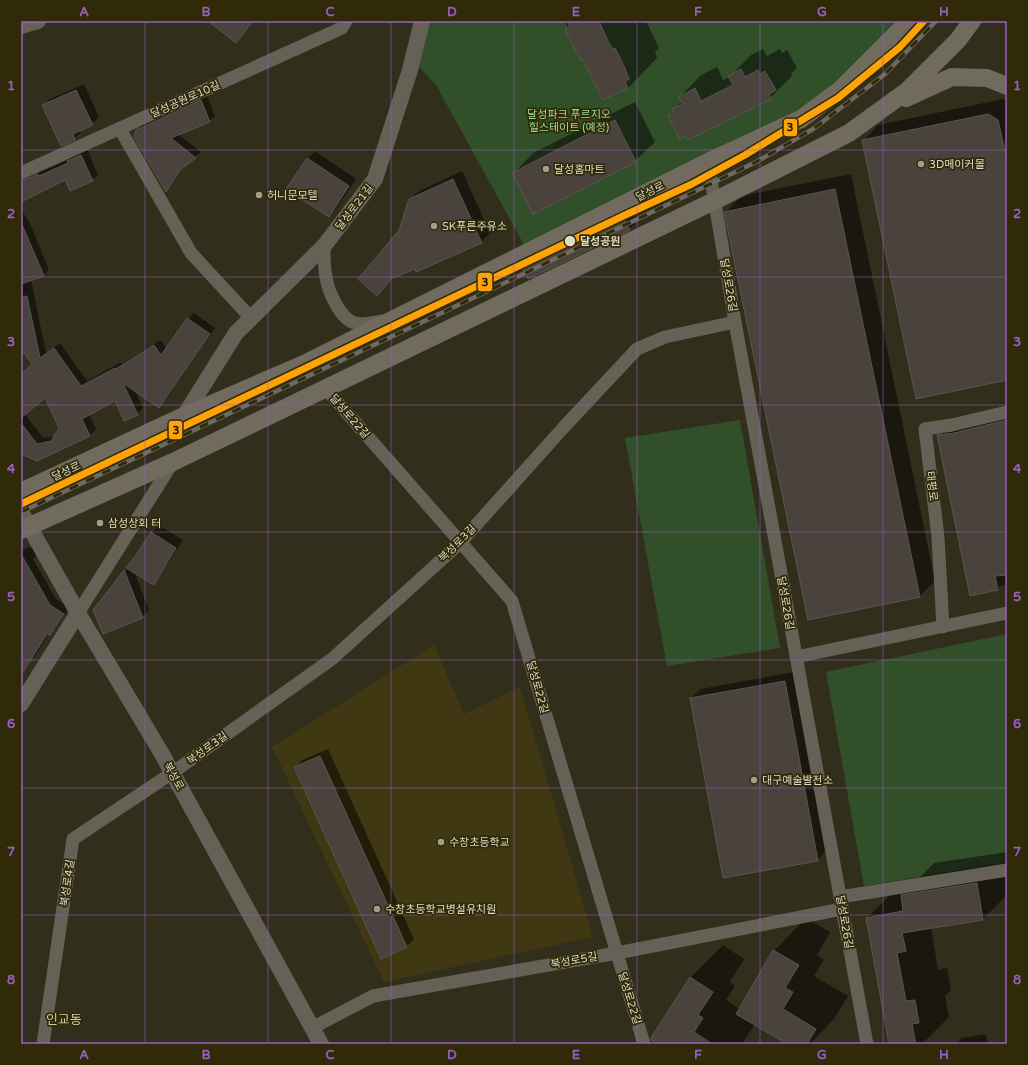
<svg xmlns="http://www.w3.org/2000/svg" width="1028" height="1065" viewBox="0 0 1028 1065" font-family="'Varela Round','Noto Sans KR',sans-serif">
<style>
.built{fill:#403812}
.park{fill:#31502a}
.shadow{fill:#0007;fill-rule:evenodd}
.building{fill:#49423d;stroke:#5c554f}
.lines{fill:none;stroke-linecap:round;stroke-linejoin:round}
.minor{stroke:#666157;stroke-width:13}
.tertiary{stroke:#666157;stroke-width:16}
.secondary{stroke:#716b5f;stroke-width:18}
.rail-casing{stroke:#6e6a60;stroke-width:4.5}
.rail{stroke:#302a09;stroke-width:3;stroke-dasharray:9;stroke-linecap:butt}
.metro-1-casing{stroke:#302a09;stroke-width:10}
.metro-1{stroke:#fda208;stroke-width:7}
.grid{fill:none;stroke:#9960c2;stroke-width:1;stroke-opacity:0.55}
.poi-dot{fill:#a29e8c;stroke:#302a09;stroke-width:1.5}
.stop-dot{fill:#dedbc9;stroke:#302a09;stroke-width:1.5}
.labels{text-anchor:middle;stroke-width:3.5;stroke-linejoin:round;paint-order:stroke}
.street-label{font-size:11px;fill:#dedbc9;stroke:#302a09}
.park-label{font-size:11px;fill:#9ada91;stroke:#302a09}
.poi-label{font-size:11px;fill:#dedbc9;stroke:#302a09;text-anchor:start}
.stop-label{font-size:11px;font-weight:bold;fill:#dedbc9;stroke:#302a09;text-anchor:start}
.quarter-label{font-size:13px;fill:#d0caa5;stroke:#302a09}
.line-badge{stroke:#302a09;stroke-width:1.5}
.pale-badge-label{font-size:11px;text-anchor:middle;font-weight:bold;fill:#111}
.neatline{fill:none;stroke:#9960c2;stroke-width:1.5}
.grid-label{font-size:13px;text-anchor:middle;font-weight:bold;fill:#9960c2}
</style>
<rect width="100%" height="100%" fill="#322e1c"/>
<path class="built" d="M434 645 464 714 520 687 593 937 384 982 272 747Z"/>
<path class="park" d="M422 21H909L840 90 528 252 436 85 419 67Z
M740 420 780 648 667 666 625 438Z
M1007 634V862L864 886 826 672Z"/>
<path class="shadow" d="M565 21H646L659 48 655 52 657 58 628 88 584 58 567 29 568 28Z
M763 49 767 56 780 49 782 53 787 50 797 68 791 74 792 76 770 98 669 116 674 111 673 110 682 101 680 97 701 75 717 67 723 80 729 77 751 55Z
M84 84 99 117 92 124 80 130 81 132 74 139 43 106 50 99Z
M207 96 215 116 209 121 178 134 201 152 183 166 171 185 166 191 137 130 143 124Z
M1003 99 1007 101V379L863 141 878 125Z
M635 102 655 142 635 161 514 173 533 153Z
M87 149 98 175 92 180 66 179 21 201V177L44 169 45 170 70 159 74 155Z
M315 151 356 179 336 209 329 216 288 189 308 158Z
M462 171 490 233 481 242 415 267 393 277 377 294 402 229 410 199 419 191Z
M851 174 935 581 919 597 726 212 741 196Z
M633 207 639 220 629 229 522 267 532 258Z
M21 208 31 226 49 270 43 276 31 280 46 353 60 343 87 381 121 362 122 364 161 340 167 349 188 319 194 313 215 328 165 401 159 407 135 390 143 408 137 414 115 399 89 414 96 429 90 435 37 460 21 453V374L33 364 21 347ZM45 397 61 428 56 436 43 438 25 414Z
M1007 410V585L1000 586 997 589 938 436 952 422Z
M159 525 183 540 160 576 153 583 134 571 149 610 142 617 94 610 128 568 137 556 152 532Z
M29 547 34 549 36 556 33 559 56 599 69 607 56 628 50 634H49L35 656 28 662 21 658V551Z
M794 672 826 851 817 860 691 698 701 689Z
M328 749 414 939 407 946 295 767 302 760Z
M1007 852V895L983 919 931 927 938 970 947 968 951 990 945 996 949 1017 922 1044H890L867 918 899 886 914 883 934 863Z
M806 918 830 932 817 955 824 960 814 976 848 996 834 1019 810 1044H789L755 1024 742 1044H660L691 977 723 945 744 959 730 982 735 986 726 1000 740 1009 774 951Z
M986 1034 988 1044H956L962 1038Z"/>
<path class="building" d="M208 21H253L236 43Z
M567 21H599L609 43 613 49 615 48 624 66 629 79 625 82 628 88 603 100 583 60 581 61 565 29 570 27Z
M741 69 745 77 758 70 760 74 765 71 776 90 769 94 771 99 688 140 686 136 680 139 668 116 674 113 672 109 682 104 679 97 695 88 701 101 733 85 728 76Z
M76 90 93 125 73 134 75 140 61 146 42 105Z
M201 100 210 122 171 138 196 158 180 170 166 192 134 137 136 130Z
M988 114 998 120 1007 160V380L916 399 862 140Z
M615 120 636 162 533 214 512 173Z
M81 155 93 181 70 191 65 180 21 202V181L38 174 39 176 68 163 67 161Z
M307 158 349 186 329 217 286 189Z
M453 179 482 243 416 272 415 269 391 279 377 296 358 279 400 229V227L409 199Z
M835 189 920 597 808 620 724 212Z
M623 216 630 230 528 279 521 267Z
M21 222 44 276 21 284Z
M27 296 40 358 54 348 81 386 115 368 116 369 154 345 161 355 187 318 210 334 159 408 123 383 138 415 124 421 115 401 82 419 90 436 37 461 21 454V423L37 444 51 441 59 428 45 398 21 418V374L32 364 21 349V297Z
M1007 420V575L995 576 998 590 970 596 937 435 954 433Z
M151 532 176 548 154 585 126 568 136 555Z
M21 554 50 605 64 614 50 635 47 634 21 675Z
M124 570 143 618 103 634 93 610Z
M785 681 818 861 723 878 690 698Z
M320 756 407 947 381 959 294 767Z
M977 883 983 920 902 933 906 951 897 953 906 1001 915 1000 919 1023 912 1024 916 1044H889L866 918 903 911 901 895Z
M773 950 799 965 785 988 793 992 783 1009 816 1029 807 1044H787L736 1014Z
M690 977 713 992 698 1015 703 1018 694 1032 712 1044H658L651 1040V1038Z"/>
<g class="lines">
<path class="minor" d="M120 129 191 253 251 318
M708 162 735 322 867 1044
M21 173 342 28 346 21
M324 246C324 256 324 267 326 277 328 291 340 319 355 323 360 325 377 322 383 321
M326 389 512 601 644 1044
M78 613 173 462
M943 627 938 537 925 429 952 425 1007 412
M796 657 1007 613
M840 897 1007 870
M312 1028 373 996 617 953 842 909
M43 1044 73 839 172 773 332 659 460 543 563 428 637 349 665 337 735 322"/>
<path class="tertiary" d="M21 26 38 21
M184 416 236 333 324 246 375 179 410 70 422 21
M21 512 78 613 162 754 321 1044
M21 704 78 613"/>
<path class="secondary" d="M906 98 952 77 987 78 1007 86
M21 492 184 416 304 364 708 162 801 119 840 90 909 21
M21 530 173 462 714 201 849 133 907 91 958 40 972 21"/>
<defs>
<path id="rail" d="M21 512 490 290 756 162 813 129 885 74 936 21"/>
</defs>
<use href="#rail" class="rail-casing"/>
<use href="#rail" class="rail"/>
<defs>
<path id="metro-1" d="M21 504 623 216 692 184 745 155 838 98 900 47 924 21"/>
</defs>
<use href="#metro-1" class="metro-1-casing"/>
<use href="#metro-1" class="metro-1"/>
</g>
<path class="grid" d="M145 21V1044M268 21V1044M391 21V1044M514 21V1044M637 21V1044M760 21V1044M883 21V1044M21 150H1007M21 277H1007M21 405H1007M21 532H1007M21 660H1007M21 788H1007M21 915H1007"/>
<g class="poi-dot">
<circle cx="921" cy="164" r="4"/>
<circle cx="546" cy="169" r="4"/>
<circle cx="259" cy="195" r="4"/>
<circle cx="434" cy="226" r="4"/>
<circle cx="100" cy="523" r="4"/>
<circle cx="754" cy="780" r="4"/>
<circle cx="441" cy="842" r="4"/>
<circle cx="377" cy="909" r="4"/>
</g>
<circle class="stop-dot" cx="570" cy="241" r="6"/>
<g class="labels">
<g class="street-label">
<text transform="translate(185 99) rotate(-24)" y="4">달성공원로10길</text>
<text transform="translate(650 191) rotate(-26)" y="4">달성로</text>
<text transform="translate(354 207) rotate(-53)" y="4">달성로21길</text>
<text transform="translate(729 285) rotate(80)" y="4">달성로26길</text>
<text transform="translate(350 416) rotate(49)" y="4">달성로22길</text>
<text transform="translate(66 471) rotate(-25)" y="4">달성로</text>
<text transform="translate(932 486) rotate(83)" y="4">태평로</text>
<text transform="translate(457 543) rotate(-45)" y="4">북성로3길</text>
<text transform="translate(786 603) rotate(80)" y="4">달성로26길</text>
<text transform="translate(538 687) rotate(74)" y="4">달성로22길</text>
<text transform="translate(207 748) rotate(-36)" y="4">북성로3길</text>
<text transform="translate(174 776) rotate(61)" y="4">북성로</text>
<text transform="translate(67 883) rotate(-82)" y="4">북성로4길</text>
<text transform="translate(845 922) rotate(80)" y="4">달성로26길</text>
<text transform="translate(574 960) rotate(-10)" y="4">북성로5길</text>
<text transform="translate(630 998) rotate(73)" y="4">달성로22길</text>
</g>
<g class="park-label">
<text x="569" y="118">달성파크 푸르지오<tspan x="569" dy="13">힐스테이트 (예정)</tspan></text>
</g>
<g class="poi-label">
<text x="929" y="168">3D메이커몰</text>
<text x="554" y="173">달성홈마트</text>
<text x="267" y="199">허니문모텔</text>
<text x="442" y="230">SK푸른주유소</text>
<text x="108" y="527">삼성상회 터</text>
<text x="762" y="784">대구예술발전소</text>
<text x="449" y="846">수창초등학교</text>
<text x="385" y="913">수창초등학교병설유치원</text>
</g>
<g class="stop-label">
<text x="580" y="245">달성공원</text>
</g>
<g class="quarter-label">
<text x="64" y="1024">인교동</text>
</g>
</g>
<g class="line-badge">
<rect x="783" y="118" width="15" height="19" rx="4" fill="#fda208"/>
<rect x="477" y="272" width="16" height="20" rx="4" fill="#fda208"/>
<rect x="168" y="420" width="15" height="20" rx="4" fill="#fda208"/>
</g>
<g class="pale-badge-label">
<text x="790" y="131">3</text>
<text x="485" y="286">3</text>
<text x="176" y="434">3</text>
</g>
<rect width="1028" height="1065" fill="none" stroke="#302a09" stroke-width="44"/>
<rect x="22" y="22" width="984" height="1021" class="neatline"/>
<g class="grid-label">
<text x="84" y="16">A</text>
<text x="206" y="16">B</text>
<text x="330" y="16">C</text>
<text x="452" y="16">D</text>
<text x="576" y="16">E</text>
<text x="698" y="16">F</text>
<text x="822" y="16">G</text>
<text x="944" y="16">H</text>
<text x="11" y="90">1</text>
<text x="1017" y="90">1</text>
<text x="11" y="218">2</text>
<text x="1017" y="218">2</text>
<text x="11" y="346">3</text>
<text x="1017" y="346">3</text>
<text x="11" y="473">4</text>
<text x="1017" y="473">4</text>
<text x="11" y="601">5</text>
<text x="1017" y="601">5</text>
<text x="11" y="728">6</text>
<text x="1017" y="728">6</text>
<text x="11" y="856">7</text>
<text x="1017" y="856">7</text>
<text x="11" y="984">8</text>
<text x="1017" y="984">8</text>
<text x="84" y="1059">A</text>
<text x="206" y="1059">B</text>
<text x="330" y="1059">C</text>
<text x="452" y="1059">D</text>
<text x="576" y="1059">E</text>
<text x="698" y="1059">F</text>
<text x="822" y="1059">G</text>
<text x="944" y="1059">H</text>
</g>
</svg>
